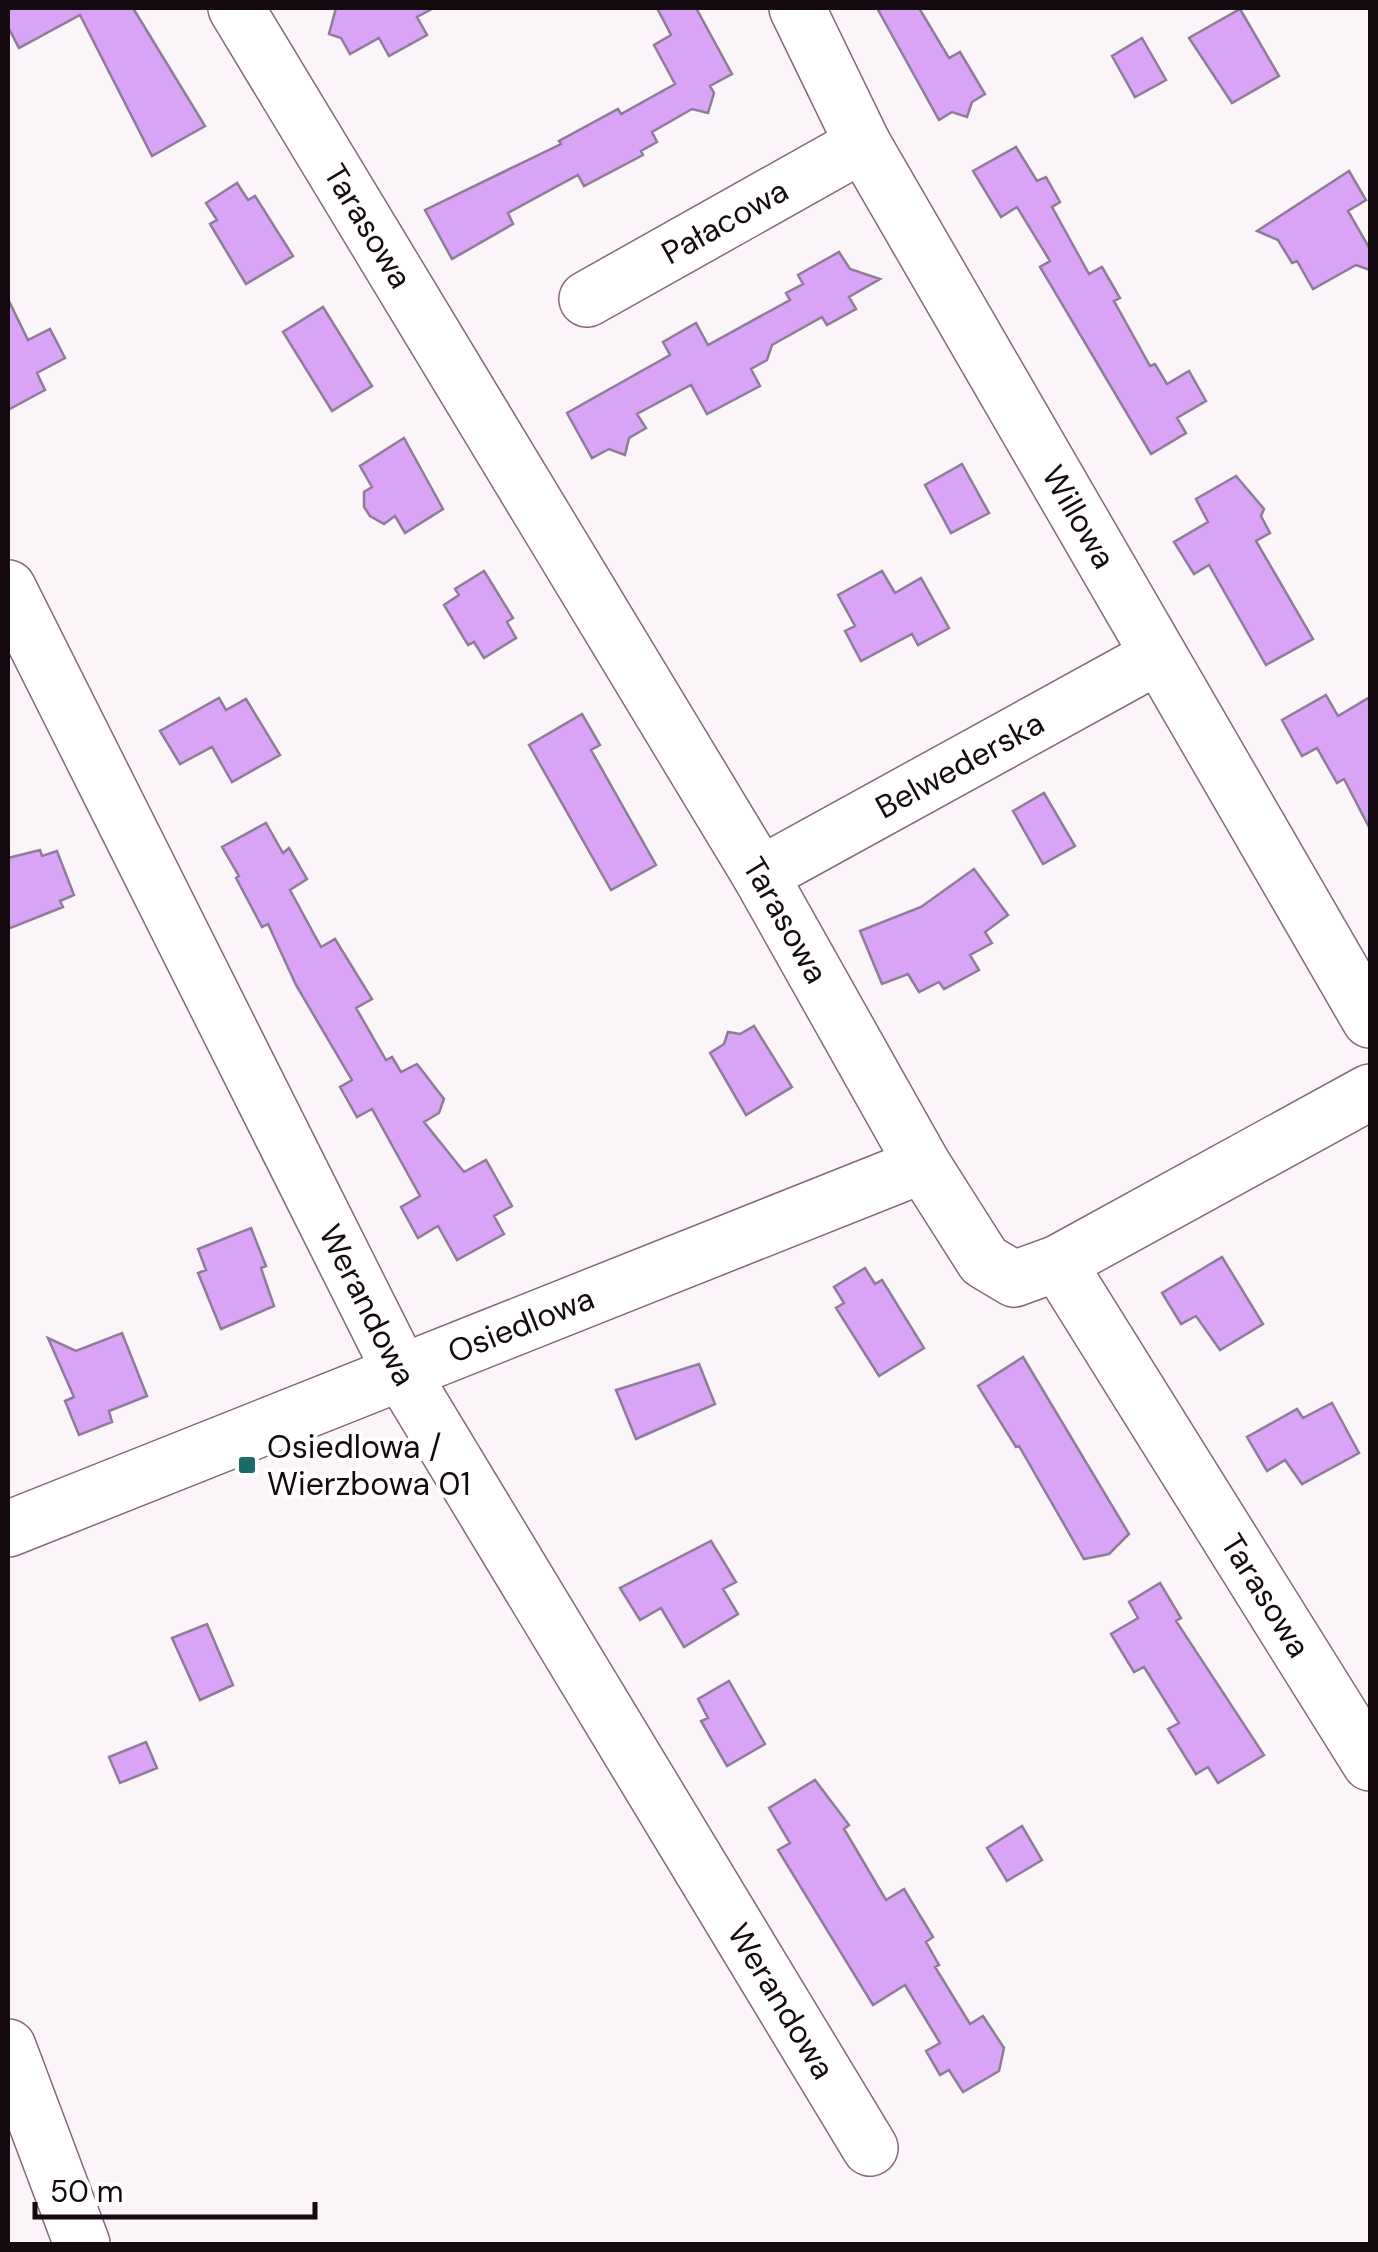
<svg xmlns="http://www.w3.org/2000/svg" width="1378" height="2252" viewBox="0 0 1378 2252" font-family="'DM Sans',sans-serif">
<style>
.building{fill:#d9a3f6;stroke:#8e7c98;stroke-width:2.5}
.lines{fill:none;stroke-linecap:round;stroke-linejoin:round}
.minor-casing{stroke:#87687a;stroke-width:58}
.minor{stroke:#fff;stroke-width:55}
.poi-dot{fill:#1d6a68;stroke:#fff;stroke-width:4}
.labels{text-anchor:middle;stroke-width:8;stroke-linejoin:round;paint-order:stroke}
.street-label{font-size:32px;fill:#150a10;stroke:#fff}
.poi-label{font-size:32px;fill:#150a10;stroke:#fff;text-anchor:start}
</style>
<rect width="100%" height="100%" fill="#fbf4f8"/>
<path class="building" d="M8 8H133L205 126 152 156 80 15 19 48 8 27Z
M336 8H434L417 17 427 35 389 56 379 38 350 54 341 38 329 34Z
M657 8H696L732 74 710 86 714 93 708 113 692 109 652 132 657 142 641 151 643 155 584 186 578 175 508 213 513 224 452 259 425 210 561 144 559 141 618 109 621 114 675 84 654 45 671 35Z
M877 8H919L949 58 960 52 985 94 972 102 967 117 952 112 939 120Z
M1240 9 1279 76 1232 103 1189 38Z
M1142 38 1166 80 1135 97 1112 56Z
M1016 147 1037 181 1046 177 1060 202 1052 207 1089 274 1102 267 1120 298 1114 301 1150 366 1155 364 1167 384 1189 371 1206 401 1177 418 1186 433 1151 454 1040 267 1050 261 1017 207 1001 217 973 171Z
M1349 171 1366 200 1348 211 1370 249V270L1356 265 1313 289 1297 261 1292 263 1278 240 1257 231Z
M237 183 248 200 255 196 293 256 246 284 210 224 217 220 206 203Z
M839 252 850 269 880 279 849 297 856 309 827 325 822 317 772 345 767 360 751 369 760 386 707 414 691 385 637 414 646 428 629 438 625 455 609 449 592 458 567 413 670 355 663 342 696 323 708 345 790 300 786 293 803 284 798 275Z
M8 299 28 340 50 329 65 358 37 373 45 390 8 410Z
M323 307 372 386 332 411 283 332Z
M404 438 443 509 405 533 395 516 384 524 370 516 364 507V492L372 487 360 466Z
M962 464 989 513 951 533 925 485Z
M1236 476 1264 509 1261 516 1270 533 1256 541 1313 639 1266 665 1209 565 1194 574 1174 542 1208 522 1196 499Z
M484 571 513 618 507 622 516 638 484 658 474 642 468 645 444 605 459 595 455 589Z
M882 571 895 593 921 578 949 628 918 645 912 634 861 661 845 631 855 626 838 595Z
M1326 695 1338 716 1370 697V829L1344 779 1337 783 1317 748 1302 756 1282 720Z
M219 698 226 710 246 699 280 755 232 782 212 747 180 764 160 731Z
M582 714 600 745 591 750 656 865 611 890 529 745Z
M1044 793 1075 846 1043 864 1013 811Z
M266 823 283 853 289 848 307 879 290 890 321 947 335 939 372 999 356 1008 386 1060 392 1057 401 1072 417 1064 444 1099 439 1113 424 1122 464 1172 486 1160 512 1206 494 1216 504 1234 457 1260 438 1226 418 1238 401 1207 420 1196 372 1109 357 1117 340 1087 352 1080 296 985 268 924 262 927 236 878 239 876 222 847Z
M40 850 42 856 57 851 74 895 60 901 63 907 8 929V858Z
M974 869 1008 915 985 932 992 943 970 955 979 970 944 989 939 982 919 992 908 974 882 984 860 931 921 907Z
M754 1026 792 1087 746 1115 710 1053 724 1044 728 1032 740 1034Z
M251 1228 266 1266 261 1268 274 1306 221 1329 198 1273 206 1270 198 1249Z
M1222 1257 1263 1324 1220 1350 1196 1316 1181 1324 1162 1293Z
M865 1268 875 1284 882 1280 924 1348 879 1376 836 1308 844 1303 834 1287Z
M122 1333 147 1396 109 1411 112 1422 79 1435 65 1401 74 1397 48 1338 76 1351Z
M1023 1357 1129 1534 1109 1554 1084 1559 1019 1446 1016 1447 978 1386Z
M699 1364 715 1404 636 1439 616 1390Z
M1332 1403 1359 1453 1302 1484 1285 1460 1267 1471 1247 1437 1297 1409 1303 1418Z
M711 1541 736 1582 723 1589 738 1614 684 1647 661 1608 640 1620 620 1588Z
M1160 1583 1181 1618 1176 1621 1264 1755 1218 1783 1208 1767 1196 1774 1168 1729 1179 1723 1144 1667 1134 1672 1111 1634 1138 1618 1129 1602Z
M207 1624 233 1685 200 1700 172 1638Z
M729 1681 765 1744 727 1766 701 1721 708 1718 698 1699Z
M146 1742 157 1768 120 1783 109 1757Z
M815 1780 849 1825 844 1829 886 1900 904 1889 933 1937 926 1942 939 1965 935 1967 970 2024 983 2016 1004 2048 999 2071 963 2092 949 2070 940 2075 926 2051 940 2043 905 1985 873 2005 778 1850 790 1843 769 1808Z
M1022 1826 1042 1860 1007 1881 987 1848Z"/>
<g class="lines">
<defs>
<g id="minor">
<path id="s1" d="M236 8 760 875 923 1165 984 1261 1014 1279 1058 1263 1370 1092"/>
<path id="s2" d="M797 8 863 144 1370 1020"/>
<path id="s3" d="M587 299 863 144"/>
<path id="s4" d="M8 588 401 1372 870 2148"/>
<path id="s5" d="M760 875 1158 656"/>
<path id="s6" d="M1058 1263 1370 1763"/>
<path id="s7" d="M8 1529 923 1165"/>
<path d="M8 2047 82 2244"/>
</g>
</defs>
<use href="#minor" class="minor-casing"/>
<use href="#minor" class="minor"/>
</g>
<rect class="poi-dot" x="237" y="1455" width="20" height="20" rx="5"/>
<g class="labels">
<g class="street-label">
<text dy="11" stroke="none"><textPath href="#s3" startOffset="158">Pałacowa</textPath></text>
<text dy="11" stroke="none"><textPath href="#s1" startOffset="255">Tarasowa</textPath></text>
<text dy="11" stroke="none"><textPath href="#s2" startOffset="582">Willowa</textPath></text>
<text dy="11" stroke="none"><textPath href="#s5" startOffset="228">Belwederska</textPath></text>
<text dy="11" stroke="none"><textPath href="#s1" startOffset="1065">Tarasowa</textPath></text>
<text dy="11" stroke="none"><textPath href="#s4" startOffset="802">Werandowa</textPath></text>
<text dy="11" stroke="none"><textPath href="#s7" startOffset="552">Osiedlowa</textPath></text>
<text dy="11" stroke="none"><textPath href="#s6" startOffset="392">Tarasowa</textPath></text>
<text dy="11" stroke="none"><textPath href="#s4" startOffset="1612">Werandowa</textPath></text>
</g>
<g class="poi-label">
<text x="267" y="1458">Osiedlowa /<tspan x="267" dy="37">Wierzbowa 01</tspan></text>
</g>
</g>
<rect width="1378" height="2252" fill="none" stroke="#150a10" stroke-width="20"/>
<path d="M35 2202v15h280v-15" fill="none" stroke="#150a10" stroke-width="5"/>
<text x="50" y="2202" font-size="30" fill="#150a10" stroke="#ffffff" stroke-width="8" paint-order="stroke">50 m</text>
</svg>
